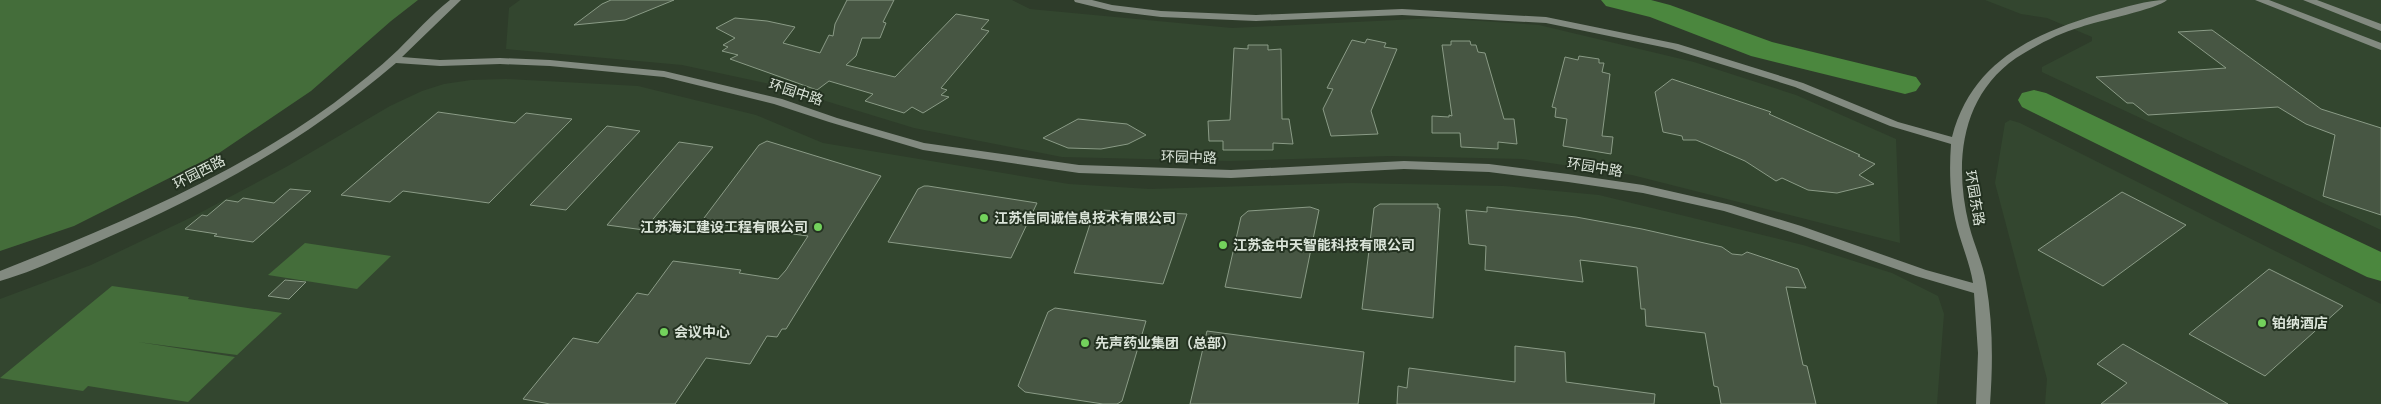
<svg xmlns="http://www.w3.org/2000/svg" width="2381" height="404" viewBox="0 0 2381 404" font-family="Barlow,'Noto Sans SC',sans-serif">
<style>
.built{fill:#33462f}
.green{fill:#446d3a}
.lines{fill:none;stroke-linecap:round;stroke-linejoin:round}
.river{fill:#4b873e;fill-rule:evenodd}
.building{fill:#475643;stroke:#8a9b86}
.minor{fill:#828a80;fill-rule:evenodd}
.poi-dot{fill:#73d25c;stroke:#243221;stroke-width:2}
.labels{text-anchor:middle;stroke-width:4;stroke-linejoin:round;paint-order:stroke}
.street-label{font-size:14px;fill:#dbe4d9;stroke:#243221}
.poi-label{font-size:14px;font-weight:bold;fill:#dbe4d9;stroke:#243221;text-anchor:start}
</style>
<rect width="100%" height="100%" fill="#2e3c2a"/>
<path class="built" d="M520 0H1012L1030 9 1232 28 1436 18 1539 25 1694 62 1796 95 1896 139 1900 243 1632 175 1522 159 1390 156 1228 161 1062 157 914 128 770 84 682 65 506 49 509 8Z
M1985 0H2381V230L2046 74 2042 72V67L2092 41V37L2047 18 2021 14Z
M506 79 638 86 756 115 823 143 1069 184 1150 189 1351 183 1504 186 1599 195 1803 245 1892 273 1938 296 1944 314 1937 404H0V299L91 265 194 216 286 167 390 106 422 91 444 84 471 80Z
M2010 120 2020 123 2381 304V404H2045L2047 379 1995 183 2005 123Z"/>
<path class="green" d="M0 0H418L391 21 311 91 219 153 74 226 0 251Z
M305 243 391 256 357 289 268 275Z
M112 286 189 297 188 299 282 313 237 355 138 342 235 357 188 402 88 386 83 391 0 378Z"/>
<g class="lines">
<path class="river" d="M1601 0H1651L1670 5 1772 42 1916 77 1921 84 1916 91 1905 94 1751 56 1650 17 1606 6Z
M2034 90 2046 93 2381 252V281L2367 277 2022 107 2018 100 2022 93Z"/>
</g>
<path class="building" d="M611 0H674L625 20 574 25 602 4Z
M847 0H894L883 22 886 23 880 38H862L856 56 846 65 895 77 956 14 989 20 981 29 989 31 941 88 947 90 941 95 949 97 923 113 912 107 904 113 865 101 873 94 829 81 817 90 730 59 738 55 722 51 728 47 723 45 735 38 716 28 735 18 767 21 795 27 783 43 820 53 829 35 833 36 835 24Z
M2212 30 2321 109 2381 128V215L2323 196 2335 135 2306 124 2278 107 2148 115 2133 103H2127L2096 77 2226 68 2178 32Z
M1367 39 1386 43 1384 47 1397 49 1371 111 1378 134 1331 136 1323 109 1333 89 1327 88 1352 40 1365 43Z
M1451 41H1470L1471 45H1476L1478 52 1485 53 1504 119H1514L1517 144 1498 142V149L1461 147 1460 133H1432V116L1449 117V115L1452 116 1442 45H1451Z
M1248 45H1268V50L1281 49 1282 119H1289L1293 144 1273 143V150H1223V141H1209L1208 121 1230 120 1234 48 1248 49Z
M1579 56 1599 59V63H1604L1602 72 1610 74 1602 136 1613 137 1611 154 1563 146 1567 119 1555 117 1556 108 1552 107 1565 57 1578 60Z
M1672 79 1771 112 1769 114 1860 155 1858 156 1875 164 1859 175 1874 184 1837 193 1808 190 1782 178 1776 181 1745 161 1708 145 1696 140H1683L1682 136 1663 132 1655 92Z
M438 112 515 123 526 113 572 119 489 203 403 191 390 202 341 195Z
M1078 119 1127 124 1146 135 1128 144 1101 149 1068 148 1043 138Z
M607 126 640 131 566 210 530 205Z
M767 141 881 176 786 329H782L777 337 767 336 750 364 706 358 675 404H550L523 399 573 338 598 343 637 293 648 295 673 261 741 270 739 273 778 279 786 270 808 236 701 222 759 145Z
M679 142 713 147 644 230 607 225Z
M924 186H928L1037 203 1011 258 888 242 918 189Z
M290 189 311 191 253 242 214 236 217 234 185 229 202 215 207 216 226 200 238 202 243 198 274 203Z
M2122 192 2186 225 2103 286 2038 250Z
M1380 204H1438V208H1440L1433 318 1362 309 1374 208Z
M1310 207 1319 210 1301 298 1225 287 1241 217 1248 211Z
M1487 207 1576 217 1642 229 1722 247 1732 254 1742 255 1747 252 1798 269 1806 288 1786 287 1803 365 1807 366 1816 404H1721L1718 387 1714 386 1705 333 1646 326 1645 309H1641L1637 267 1580 260 1583 282 1485 270 1486 246 1469 244 1466 210 1487 212Z
M1100 210 1187 214 1163 284 1074 273 1093 215Z
M2269 269 2343 306 2265 376 2189 334Z
M285 280 306 282 289 299 268 296Z
M1055 308 1146 321 1122 401 1117 404H1103L1025 392 1018 386 1048 312Z
M1207 331 1364 352 1358 404H1190Z
M2123 344 2228 404H2101L2127 383 2097 364Z
M1515 346 1565 352 1566 382 1655 394 1654 404H1397L1398 386 1407 388 1409 368 1515 382Z"/>
<g class="lines">
<path class="minor" d="M450 0H461L402 57 440 60 500 58 550 60 664 71 782 99 837 118 924 143 1079 165 1231 170 1404 161 1489 164 1568 174 1643 185 1731 205 1801 226 1926 270 1973 283C1970 264 1962 246 1957 227 1950 199 1949 172 1951 144L1890 126 1795 87 1672 49 1546 23 1402 15 1256 21 1161 17 1112 11 1075 2 1074 0H1092L1112 5 1161 11 1256 15 1402 9 1546 17 1678 44 1803 83 1898 122 1952 137C1972 60 2036 32 2107 12 2127 7 2146 0 2167 0 2158 9 2097 21 2081 27 2057 34 2037 45 2016 58 1960 97 1954 164 1969 225 1974 245 1983 263 1986 283 1993 323 1993 364 1990 404H1976L1978 353 1974 293 1916 276 1791 232 1724 211 1643 193 1568 182 1489 172 1404 169 1231 178 1079 173 923 150 829 122 774 104 664 77 550 66 500 64 440 66 396 63C306 140 210 193 102 240 69 254 35 271 0 281V271C116 225 232 177 334 103 356 86 378 69 398 50 415 33 431 15 450 0Z
M2255 0H2269L2381 43V50Z
M2303 0H2317L2381 24V31Z"/>
</g>
<g class="poi-dot">
<circle cx="984" cy="218" r="5"/>
<circle cx="818" cy="227" r="5"/>
<circle cx="1223" cy="245" r="5"/>
<circle cx="2262" cy="323" r="5"/>
<circle cx="664" cy="332" r="5"/>
<circle cx="1085" cy="343" r="5"/>
</g>
<g class="labels">
<g class="street-label">
<text transform="translate(796 92) rotate(18)" y="5">环园中路</text>
<text transform="translate(1189 157) rotate(2)" y="5">环园中路</text>
<text transform="translate(1595 167) rotate(9)" y="5">环园中路</text>
<text transform="translate(199 172) rotate(-27)" y="5">环园西路</text>
<text transform="translate(1975 198) rotate(80)" y="5">环园东路</text>
</g>
<g class="poi-label">
<text x="994" y="223">江苏信同诚信息技术有限公司</text>
<text x="808" y="232" text-anchor="end">江苏海汇建设工程有限公司</text>
<text x="1233" y="250">江苏金中天智能科技有限公司</text>
<text x="2272" y="328">铂纳酒店</text>
<text x="674" y="337">会议中心</text>
<text x="1095" y="348">先声药业集团（总部）</text>
</g>
</g>
</svg>
